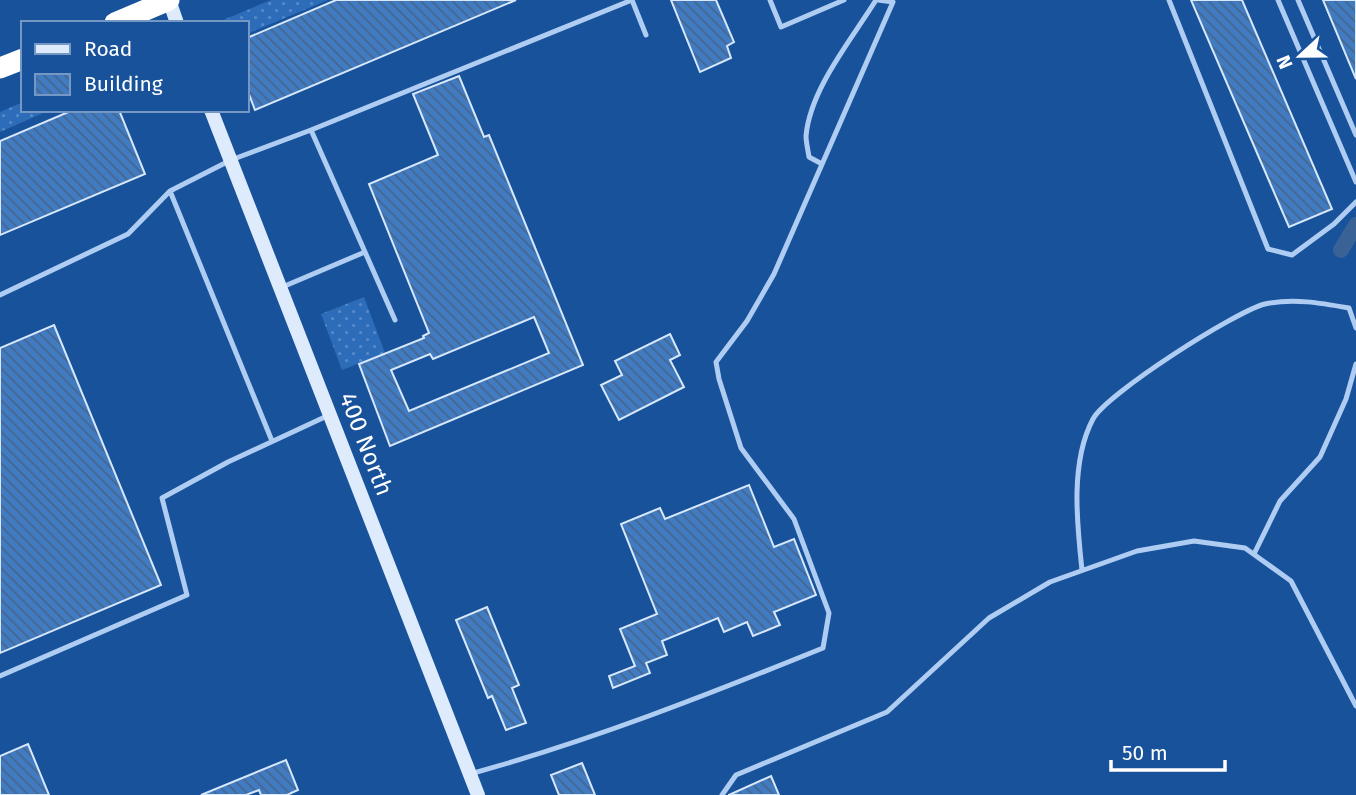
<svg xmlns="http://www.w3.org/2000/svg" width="1356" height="795" viewBox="0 0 1356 795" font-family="'Fira Sans',sans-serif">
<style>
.grass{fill:url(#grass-dots)}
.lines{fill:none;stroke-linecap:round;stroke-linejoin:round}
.canal{stroke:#396297;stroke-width:16}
.building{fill:url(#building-back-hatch);stroke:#d7e8fc;stroke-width:2;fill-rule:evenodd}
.service{stroke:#afcdf2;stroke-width:5}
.secondary{stroke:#deebfc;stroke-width:14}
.motorway{stroke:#fff;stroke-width:21}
.labels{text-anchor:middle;stroke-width:5;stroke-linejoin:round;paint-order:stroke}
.street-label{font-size:24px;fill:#fff;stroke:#18529b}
</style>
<defs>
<pattern id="grass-dots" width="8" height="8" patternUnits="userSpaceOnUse" patternTransform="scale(1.75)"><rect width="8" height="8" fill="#2c6cb9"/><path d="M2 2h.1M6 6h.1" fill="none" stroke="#5689c7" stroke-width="1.8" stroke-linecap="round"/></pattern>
<pattern id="building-back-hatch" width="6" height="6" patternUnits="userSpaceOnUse" patternTransform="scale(1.75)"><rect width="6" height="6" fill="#417bc2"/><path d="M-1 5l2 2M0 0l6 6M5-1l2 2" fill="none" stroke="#46668d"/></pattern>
</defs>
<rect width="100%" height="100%" fill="#18529b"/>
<path class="grass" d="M271 0H328L247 34V23H216Z
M23 102V110H50L0 132V112Z
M364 297 385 353 342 370 321 314Z"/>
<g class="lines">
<path class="canal" d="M1341 250 1356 225"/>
</g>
<path class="building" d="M336 0H516L255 110 247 89V38Z
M671 0H716L734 42 727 46 731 58 700 72Z
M1191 0H1242L1332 209 1289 227Z
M1323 0H1356V79Z
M459 76 484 137 489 135 583 365 390 446 359 364 424 338 423 336 429 333 369 184 438 155 413 94ZM534 317 549 353 409 411 391 370 430 354 433 359Z
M73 110H119L145 174 0 235V141Z
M54 325 161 585 0 653V348Z
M670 334 680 355 670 360 684 387 619 420 601 385 622 375 615 361Z
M749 485 774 547 794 539 816 595 774 612 780 625 753 636 747 622 724 632 718 618 662 641 667 655 646 663 650 673 613 688 609 676 635 666 620 629 657 614 621 524 660 508 665 519Z
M487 607 519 685 512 688 526 723 506 730 492 696 488 698 456 620Z
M28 744 49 795H0V756Z
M286 760 298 790 287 795H261L259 790 246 795H201Z
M582 763 595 795H559L551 775Z
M771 776 779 795H728H729Z"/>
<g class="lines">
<path class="service" d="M770 0 781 27 844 0
M1169 0 1268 249 1292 255 1334 224 1356 202
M1278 0 1356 182
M1298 0 1356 135
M311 130 632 0 646 35
M822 164 809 157C808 150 806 142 806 136 810 89 852 39 876 0
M170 191 272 441
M365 252 395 320
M0 295 128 234 170 191 231 160 311 130 365 252 280 288
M1254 554 1280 501 1320 457 1346 399 1356 364
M1082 570C1077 524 1070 462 1093 419 1106 394 1236 311 1265 304 1293 298 1321 303 1349 308L1356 328
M0 676 187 595 162 498 228 462 327 416
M470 774C590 741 707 695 823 648L829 613 794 519 741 448 719 379 716 362 747 321 774 274 893 2 878 0
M722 795 736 775 887 712 989 618 1050 582 1137 551 1194 541 1245 548 1291 581 1356 706"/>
<path class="secondary" d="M169 0 177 23
M211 110 478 795"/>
<path class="motorway" d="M115 23 169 0
M0 68 23 59"/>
</g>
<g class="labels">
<g class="street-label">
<text transform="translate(366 444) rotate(69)" y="8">400 North</text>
</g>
</g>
<rect x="21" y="21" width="228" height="91" fill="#18529b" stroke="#7497c3" stroke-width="2"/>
<rect x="35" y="44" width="35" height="10" fill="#deebfc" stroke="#7497c3" stroke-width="2"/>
<text x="84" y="56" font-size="21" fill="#ffffff">Road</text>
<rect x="35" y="74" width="35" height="21" fill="url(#building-back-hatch)" stroke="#7497c3" stroke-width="2"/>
<text x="84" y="91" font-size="21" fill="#ffffff">Building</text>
<g transform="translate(1300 56) rotate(248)" stroke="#18529b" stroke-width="5" paint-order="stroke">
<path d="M0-5L12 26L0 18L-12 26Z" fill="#ffffff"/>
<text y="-10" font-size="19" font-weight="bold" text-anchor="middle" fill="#ffffff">N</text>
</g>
<path d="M1111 760v10h114v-10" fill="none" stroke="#ffffff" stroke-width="3.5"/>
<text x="1122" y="760" font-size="21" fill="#ffffff" stroke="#18529b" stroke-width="5" paint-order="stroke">50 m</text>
</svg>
